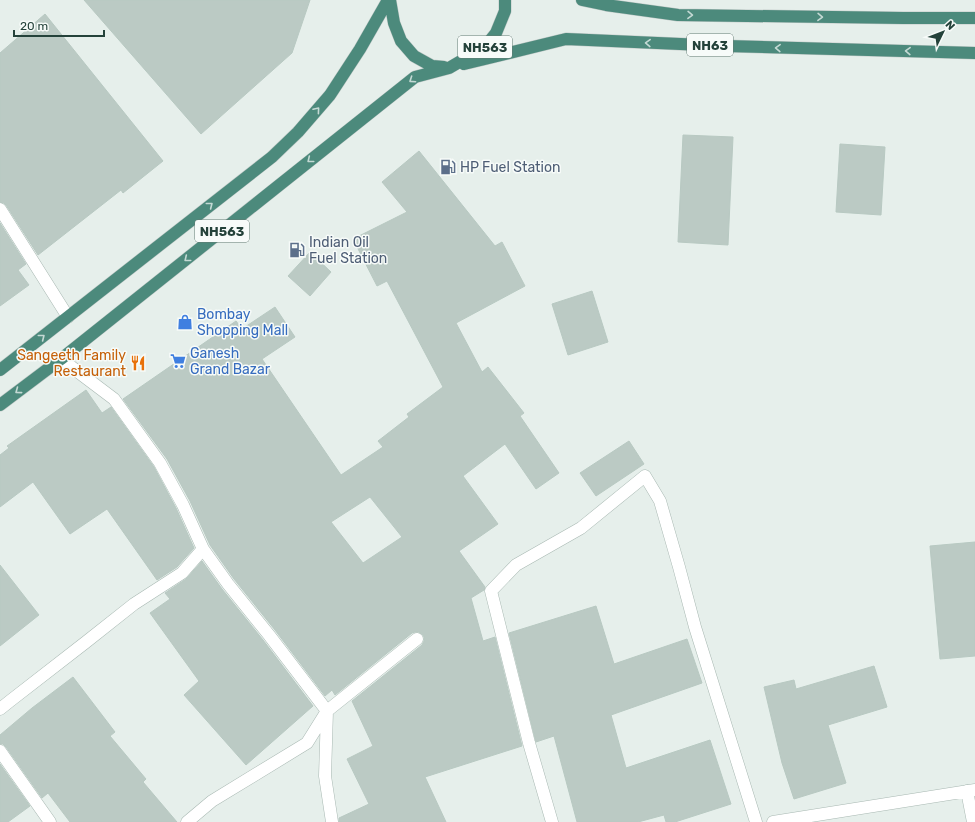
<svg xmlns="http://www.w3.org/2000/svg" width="975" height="822" viewBox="0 0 975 822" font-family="Rubik,sans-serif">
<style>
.building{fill:#bbcac4;stroke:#b8c9c2;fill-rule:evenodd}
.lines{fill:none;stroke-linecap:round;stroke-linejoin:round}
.minor-casing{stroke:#a8b8b2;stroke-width:13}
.trunk-casing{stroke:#c2cac8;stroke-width:13}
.minor{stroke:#fff;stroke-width:12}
.trunk{stroke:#4c8a7c;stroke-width:12}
.oneway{stroke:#c4d9d4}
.labels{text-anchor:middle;stroke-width:3;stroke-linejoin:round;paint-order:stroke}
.shield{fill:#f7fbf9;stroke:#637a73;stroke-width:1}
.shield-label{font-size:13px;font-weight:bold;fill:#24423a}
.service-label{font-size:14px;fill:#4e5e75;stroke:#f7fbf9;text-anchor:start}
.shop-label{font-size:14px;fill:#366cbe;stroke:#f7fbf9;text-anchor:start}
.food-label{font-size:14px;fill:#c56008;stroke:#f7fbf9;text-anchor:end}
</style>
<rect width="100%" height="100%" fill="#e6efeb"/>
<path class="building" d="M84 0H310L292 53 201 134Z
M45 14 163 161 123 193 121 190 38 255 6 205 4 203 0 202V53Z
M683 135 733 137 728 245 678 242Z
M840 144 885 147 881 215 836 212Z
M419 151 495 246 502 242 525 286 456 323 482 372 488 367 524 413 520 416 559 473 536 489 505 444 463 476 498 524 459 551 485 587 484 590 471 598 483 641 495 637 522 746 425 777 446 822H339V818L369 804 347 759 373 746 352 701 422 645 424 641V637L423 635 419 632H415L412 633 335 695 332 690 325 696 275 630 234 579 210 545 190 501 167 459 123 399 236 321 242 329 275 307 295 337 262 359 341 475 383 447 378 441 409 417 407 414 443 387 387 281 377 286 353 239 407 212 382 182ZM370 497 402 537 363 563 331 522Z
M0 223 26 264 18 270 29 285 0 306Z
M310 252 331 272 310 296 288 276Z
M592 291 608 342 568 355 552 304Z
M86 390 102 413 111 407 154 467 176 508 194 548 177 567 157 580 107 509 70 534 33 482 0 507V455L9 448 7 446Z
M629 441 644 464 596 496 580 473Z
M975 542V656L940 659 930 546Z
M202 561 222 589 263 640 313 706 246 765 184 695 199 681 150 613 170 599 165 593 186 579Z
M0 565 39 615 0 646Z
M596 606 614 664 687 639 702 683 611 715 626 768 710 740 731 804 675 822H666L664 815 638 822H577L554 736 536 742 509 633Z
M874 666 887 707 828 725 846 783 794 799 782 763 764 687 794 680 796 689Z
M73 677 115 732 110 736 146 779 143 782 177 822H70L48 793 42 798 6 747 3 744H0V735L32 708Z
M0 764 30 806 8 822H0Z"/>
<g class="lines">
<defs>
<path id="minor" d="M0 209 68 317
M61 359 114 399 160 463 183 505 203 549
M0 709 10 701 86 642 134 604 182 573 203 549 228 584 269 635 327 711 325 776 332 822
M0 751 50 822
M967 791 973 822
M187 822 212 801 307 743 327 711 417 639
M552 822 529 743 491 591 516 565 581 528 645 476 660 501 679 567 695 627 756 822
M773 822 975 790"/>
<path id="trunk" d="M390 0 394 23 401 41 414 56 432 66 444 67
M582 0 606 5 678 15 903 18H975
M464 64 566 39 726 46 975 53
M0 370 272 157 298 132 330 95 360 49 388 0
M0 405 61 359 415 77 449 68 485 47 496 33 505 11V0"/>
</defs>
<use href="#minor" class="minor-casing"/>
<use href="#trunk" class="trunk-casing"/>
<use href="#minor" class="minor"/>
<use href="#trunk" class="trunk"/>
</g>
<defs><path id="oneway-chevron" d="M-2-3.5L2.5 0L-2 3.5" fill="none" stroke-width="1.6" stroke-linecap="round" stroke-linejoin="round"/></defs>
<g class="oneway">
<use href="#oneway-chevron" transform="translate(690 15) rotate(1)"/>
<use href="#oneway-chevron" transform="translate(820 17) rotate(1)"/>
<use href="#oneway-chevron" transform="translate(648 43) rotate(-178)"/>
<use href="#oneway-chevron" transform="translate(778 48) rotate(-178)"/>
<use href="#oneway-chevron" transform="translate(908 51) rotate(-178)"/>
<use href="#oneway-chevron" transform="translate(412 80) rotate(146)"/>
<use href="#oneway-chevron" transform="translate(317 110) rotate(-50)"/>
<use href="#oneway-chevron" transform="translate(310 160) rotate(141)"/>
<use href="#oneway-chevron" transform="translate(210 205) rotate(-38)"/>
<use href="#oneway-chevron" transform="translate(187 259) rotate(141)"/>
<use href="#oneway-chevron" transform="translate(42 337) rotate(-38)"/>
<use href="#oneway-chevron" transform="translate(18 391) rotate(143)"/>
</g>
<defs>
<symbol id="fuel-bare" viewBox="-9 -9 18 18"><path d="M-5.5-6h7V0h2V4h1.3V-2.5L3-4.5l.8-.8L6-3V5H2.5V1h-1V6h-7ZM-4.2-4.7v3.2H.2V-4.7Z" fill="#5c6f8a" stroke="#f7fbf9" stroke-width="2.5" paint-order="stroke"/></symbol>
<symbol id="shop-bare" viewBox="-9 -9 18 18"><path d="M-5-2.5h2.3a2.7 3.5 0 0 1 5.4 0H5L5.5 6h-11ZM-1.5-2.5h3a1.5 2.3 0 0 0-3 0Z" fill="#3f7fe0" stroke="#f7fbf9" stroke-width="2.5" paint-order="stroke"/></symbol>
<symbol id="supermarket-bare" viewBox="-9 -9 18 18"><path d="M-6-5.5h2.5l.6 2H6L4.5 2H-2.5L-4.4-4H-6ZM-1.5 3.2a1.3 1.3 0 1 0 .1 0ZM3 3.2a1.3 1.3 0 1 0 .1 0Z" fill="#3f7fe0" stroke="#f7fbf9" stroke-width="2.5" paint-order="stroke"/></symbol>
<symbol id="restaurant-bare" viewBox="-9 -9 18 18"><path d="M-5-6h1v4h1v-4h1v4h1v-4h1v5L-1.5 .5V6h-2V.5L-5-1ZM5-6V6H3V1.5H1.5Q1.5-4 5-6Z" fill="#e8710a" stroke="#f7fbf9" stroke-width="2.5" paint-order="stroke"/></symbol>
</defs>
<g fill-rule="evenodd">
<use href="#fuel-bare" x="437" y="156" width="22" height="22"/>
<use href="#fuel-bare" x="286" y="239" width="22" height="22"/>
<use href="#shop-bare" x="174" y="311" width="22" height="22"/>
<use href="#supermarket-bare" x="167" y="350" width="22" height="22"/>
<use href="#restaurant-bare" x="127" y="352" width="22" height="22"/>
</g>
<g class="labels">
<g class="shield">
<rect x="687" y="34" width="46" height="22" rx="3"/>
<rect x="458" y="36" width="54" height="22" rx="3"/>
<rect x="195" y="220" width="54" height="22" rx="3"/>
</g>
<g class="shield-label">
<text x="710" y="50">NH63</text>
<text x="485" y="52">NH563</text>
<text x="222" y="236">NH563</text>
</g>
<g class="service-label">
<text x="460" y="172">HP Fuel Station</text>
<text x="309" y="247">Indian Oil<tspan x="309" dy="16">Fuel Station</tspan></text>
</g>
<g class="shop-label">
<text x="197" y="319">Bombay<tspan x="197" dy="16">Shopping Mall</tspan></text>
<text x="190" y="358">Ganesh<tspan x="190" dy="16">Grand Bazar</tspan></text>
</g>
<g class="food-label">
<text x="126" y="360">Sangeeth Family<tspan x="126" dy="16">Restaurant</tspan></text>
</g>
</g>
<g transform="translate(943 32) rotate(47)" stroke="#f7fbf9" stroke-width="3" paint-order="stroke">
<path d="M0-3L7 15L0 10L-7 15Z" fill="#24423a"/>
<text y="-6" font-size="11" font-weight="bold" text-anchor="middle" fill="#24423a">N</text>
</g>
<path d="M14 30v6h90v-6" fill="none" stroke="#24423a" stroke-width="2"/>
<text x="20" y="30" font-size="12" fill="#24423a" stroke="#f7fbf9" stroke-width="3" paint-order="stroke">20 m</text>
</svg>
